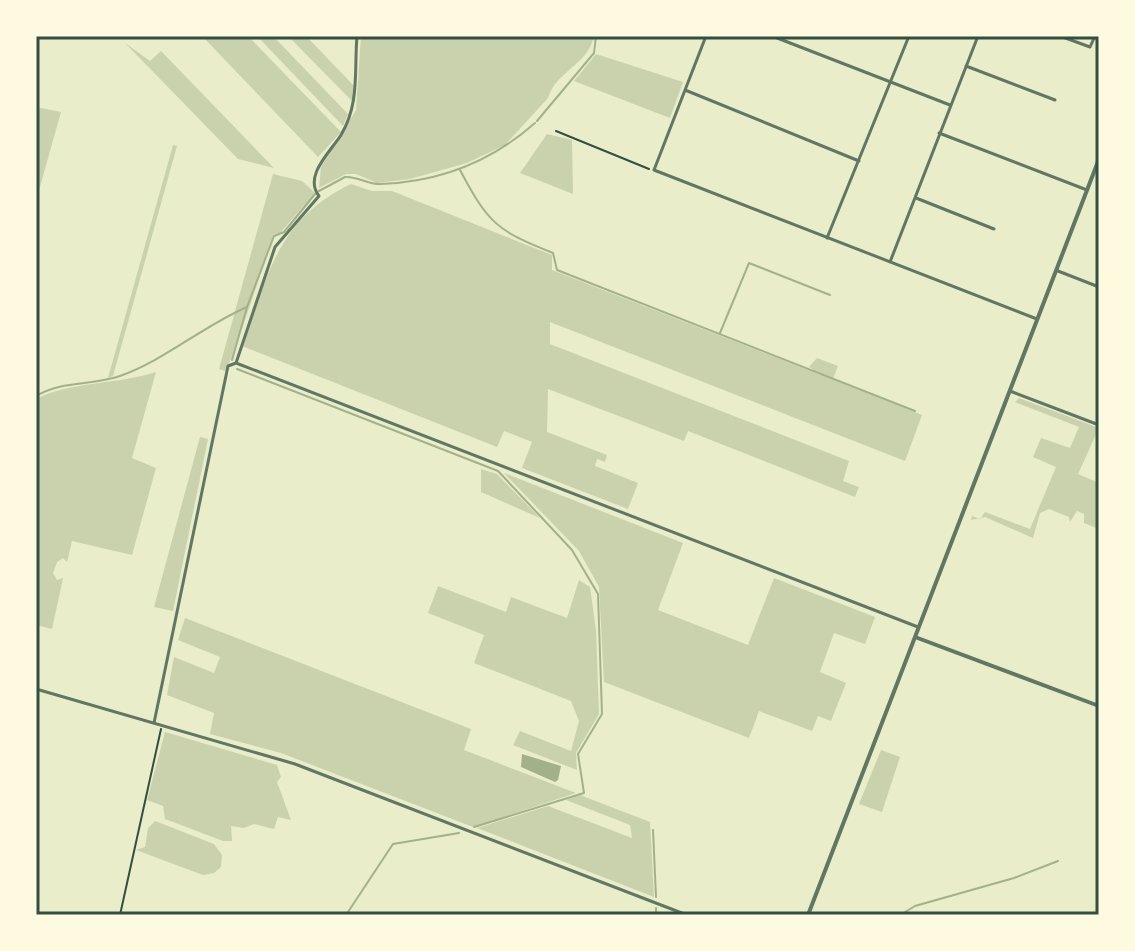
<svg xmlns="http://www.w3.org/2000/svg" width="1135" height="951" viewBox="0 0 1135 951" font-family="'DejaVu Sans',sans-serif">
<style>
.green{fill:#cad2ad}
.water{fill:#a3b18a}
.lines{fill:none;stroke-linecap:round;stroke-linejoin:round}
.stream{stroke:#a3b18a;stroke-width:2}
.path{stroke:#344e41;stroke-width:2}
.minor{stroke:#617663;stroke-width:3}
.tertiary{stroke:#617663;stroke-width:4}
.neatline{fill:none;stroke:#344e41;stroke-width:3}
</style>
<rect width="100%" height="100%" fill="#e9edc9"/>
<path class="green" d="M202 36H248L341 132 318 157Z
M257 36H273L348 114 343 126Z
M288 36H306L355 87 353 102Z
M361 36H594C588 65 556 71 548 98L505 145 467 163 410 179 377 183 356 174H346L319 188 321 167 356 110Z
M125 43 150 61 161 51 274 168 238 159Z
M596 54 683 82 670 118 574 81Z
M36 107 61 112 36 201Z
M547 134 572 140 573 194 520 173Z
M173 145 177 146 113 376 108 378Z
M273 174 302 181 315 193 280 233 274 234 234 353 225 371 219 369Z
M351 184 372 191H392L552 255V270L821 375 809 367 817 358 838 366 833 379 922 415 905 461 550 322V344L849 461 843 481 859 487 855 497 688 431 684 441 548 389 547 432 607 455 605 462 597 459 595 466 638 483 628 509 522 468 532 442 504 431 497 447 242 346C268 276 277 219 351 184Z
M156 372 132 458 156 468 132 555 72 541 67 562 63 558 57 562 53 573 57 580 63 578 52 629 36 625V399C68 382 119 384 156 372Z
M1019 398 1099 428 1078 474 1099 483V529L1084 523V514L1077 511 1070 522 1069 517 1049 509 1040 513 1033 538 985 517 971 520 972 516 980 519 985 512 1030 529 1056 467 1033 457 1041 438 1070 448 1079 427 1015 402Z
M200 437 208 439 173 611 154 607Z
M481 469 497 474 540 518 481 492Z
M504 473 683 543 658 610 748 645 774 578 875 617 865 644 834 633 820 672 846 683 831 721 818 716 812 731 759 711 749 738 604 682 599 587 579 551Z
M579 580 590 587 596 630 599 714 576 753 577 770 513 745 520 731 571 751 579 721 571 701 474 663 484 635 428 613 438 586 506 612 511 597 567 618Z
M185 618 471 729 464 750 576 793 473 827 281 753 210 734 214 713 167 695 174 657 214 673 220 657 178 640Z
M165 732 277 765 281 777 277 782 291 820 278 817 274 829 254 824 244 828 231 826 232 841H223L165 819 163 806 147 800Z
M881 750 900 757 882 812 859 804Z
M580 795 650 822 654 897 477 828 548 806 632 838 630 825 566 800Z
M155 821 214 844 222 855 221 867 214 873 203 875 136 850 145 847 148 828Z"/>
<path class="water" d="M522 754 561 766 558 780 555 782 521 767Z"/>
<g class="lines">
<path class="stream" d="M537 121 594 53 596 36
M460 170C488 223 497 231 553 253L557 270 915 411
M319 191 345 177C358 176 368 185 381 184 439 182 492 161 535 123
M720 333 749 263 830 295
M232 360 247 307
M237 369 498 471 572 550 598 594 602 714 578 754 584 793 474 827
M36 396C63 380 91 386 120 376 165 360 203 326 247 307L274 236 284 232 315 194
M653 830 656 897
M656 908V915
M346 915 393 844 459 833
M900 915 915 906 1014 878 1058 861"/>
<path class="path" d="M556 131 649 169
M120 915 161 729"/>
<path class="minor" d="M706 36 654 170 1037 319
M772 36 950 105
M1060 36 1090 47 1095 36
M966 66 1055 100
M685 90 859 161
M939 133 1087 190
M916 198 994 229
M827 238 909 36
M890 262 978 36
M1058 271 1099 287
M236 363 918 627
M1010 391 1099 425
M36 689 295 764 687 915
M154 723 228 366 236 363 275 247 319 196C303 176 331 151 341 135 360 103 354 71 357 36"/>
<path class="tertiary" d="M915 637 1099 706
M808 915 1099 159"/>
</g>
<rect width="1135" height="951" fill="none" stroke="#fefae0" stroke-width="76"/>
<rect x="38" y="38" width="1059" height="875" class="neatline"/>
</svg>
